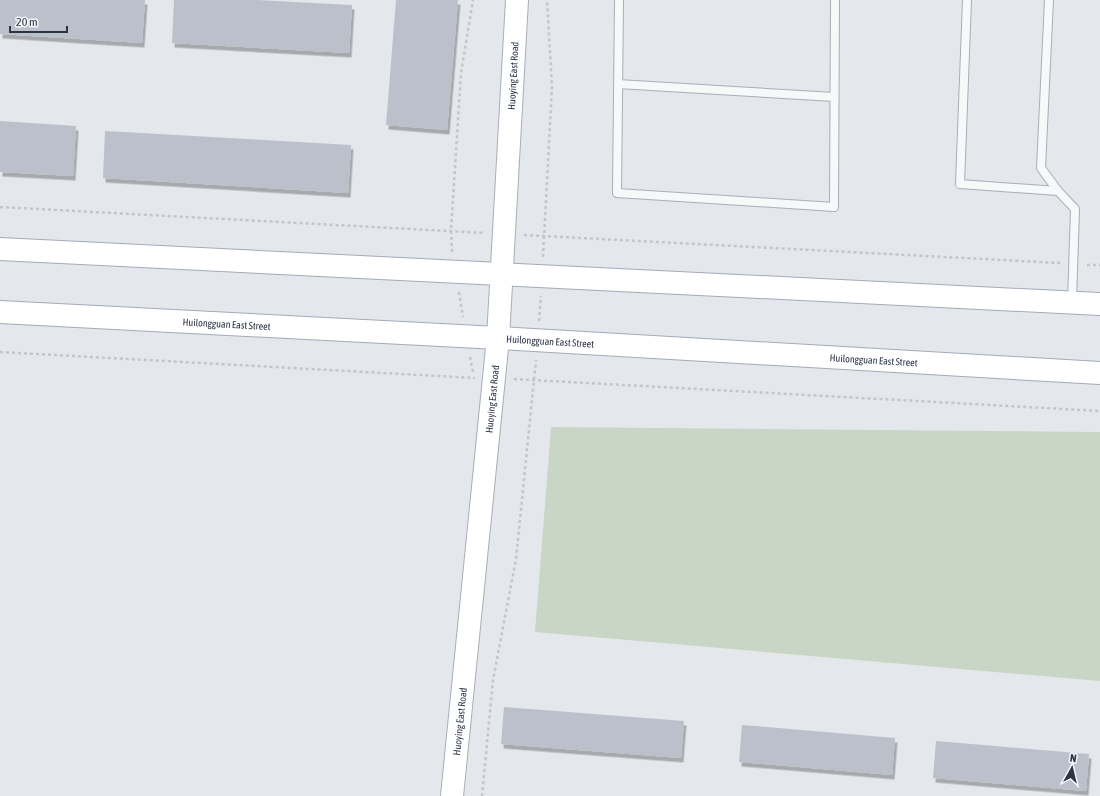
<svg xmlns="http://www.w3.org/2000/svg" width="1100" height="796" viewBox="0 0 1100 796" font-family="'Asap Condensed',sans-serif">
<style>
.green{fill:#c9d6c5}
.building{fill:#bbc0ca;filter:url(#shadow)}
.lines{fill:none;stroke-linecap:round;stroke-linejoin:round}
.lane-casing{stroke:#a9aeb7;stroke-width:10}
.secondary-casing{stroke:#a9aeb7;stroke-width:24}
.primary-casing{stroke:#a3abb8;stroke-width:24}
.path{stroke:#c2c5cb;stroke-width:2.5;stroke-dasharray:3 3;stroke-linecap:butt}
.lane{stroke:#f7f8fa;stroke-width:8}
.secondary{stroke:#fff;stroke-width:22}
.primary{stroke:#fff;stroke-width:22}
.labels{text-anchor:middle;stroke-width:4;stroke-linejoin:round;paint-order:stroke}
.street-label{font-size:10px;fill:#2b3445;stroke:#f4f6f9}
</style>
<defs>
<filter id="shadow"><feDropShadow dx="2.5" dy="4.5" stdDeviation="0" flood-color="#0004"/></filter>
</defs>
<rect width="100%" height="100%" fill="#e4e7ec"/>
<path class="green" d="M551 427 1100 432V681L535 632Z"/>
<path class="building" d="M0 0H145L142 43 0 34Z
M174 0H257L352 5 349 53 172 43Z
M396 0H458L447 130 386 125Z
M0 121 76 126 73 176 0 172Z
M105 131 351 145 348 193 103 178Z
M504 707 684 721 681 758 501 744Z
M742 725 895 738 892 775 739 762Z
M936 741 1089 754 1086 791 933 778Z"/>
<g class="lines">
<defs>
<path id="lane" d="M619 0 617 193 834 207 835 0
M967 0 960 184 1058 191
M1049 0 1041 168 1058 191 1075 209 1072 302
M618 84 834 97"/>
<g id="secondary">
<path id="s1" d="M452 796 498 338 517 0"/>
</g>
<g id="primary">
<path d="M0 249 1100 304"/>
<path id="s2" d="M0 312 498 338 1100 373"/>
</g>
</defs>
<use href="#lane" class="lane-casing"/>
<use href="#secondary" class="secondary-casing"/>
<use href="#primary" class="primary-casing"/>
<path class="path" d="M0 207 485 233
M524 235 1060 263
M452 252 451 231 461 73 473 0
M543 257 552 87 547 0
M1087 265H1100
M459 292 463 317
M539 321 541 296
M0 352 475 378
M470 357 473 372
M514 379 1100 411
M482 796 493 680 516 559 536 360"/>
<use href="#lane" class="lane"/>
<use href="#secondary" class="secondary"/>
<use href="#primary" class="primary"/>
</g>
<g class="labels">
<g class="street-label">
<text dy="4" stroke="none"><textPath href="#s1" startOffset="723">Huoying East Road</textPath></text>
<text dy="4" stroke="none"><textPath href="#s2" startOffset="227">Huilongguan East Street</textPath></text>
<text dy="4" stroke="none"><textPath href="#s2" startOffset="551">Huilongguan East Street</textPath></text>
<text dy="4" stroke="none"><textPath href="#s2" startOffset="875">Huilongguan East Street</textPath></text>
<text dy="4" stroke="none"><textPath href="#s1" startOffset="399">Huoying East Road</textPath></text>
<text dy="4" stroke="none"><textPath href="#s1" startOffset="75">Huoying East Road</textPath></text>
</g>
</g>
<g transform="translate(1072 768) rotate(8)" stroke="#f4f6f9" stroke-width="3" paint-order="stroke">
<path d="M0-3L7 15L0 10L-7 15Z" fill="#2b3445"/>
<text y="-6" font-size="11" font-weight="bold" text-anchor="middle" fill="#2b3445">N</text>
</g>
<path d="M10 26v6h57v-6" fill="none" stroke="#2b3445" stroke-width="2"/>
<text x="16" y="26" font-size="12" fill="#2b3445" stroke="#f4f6f9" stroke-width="3" paint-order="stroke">20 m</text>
</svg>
